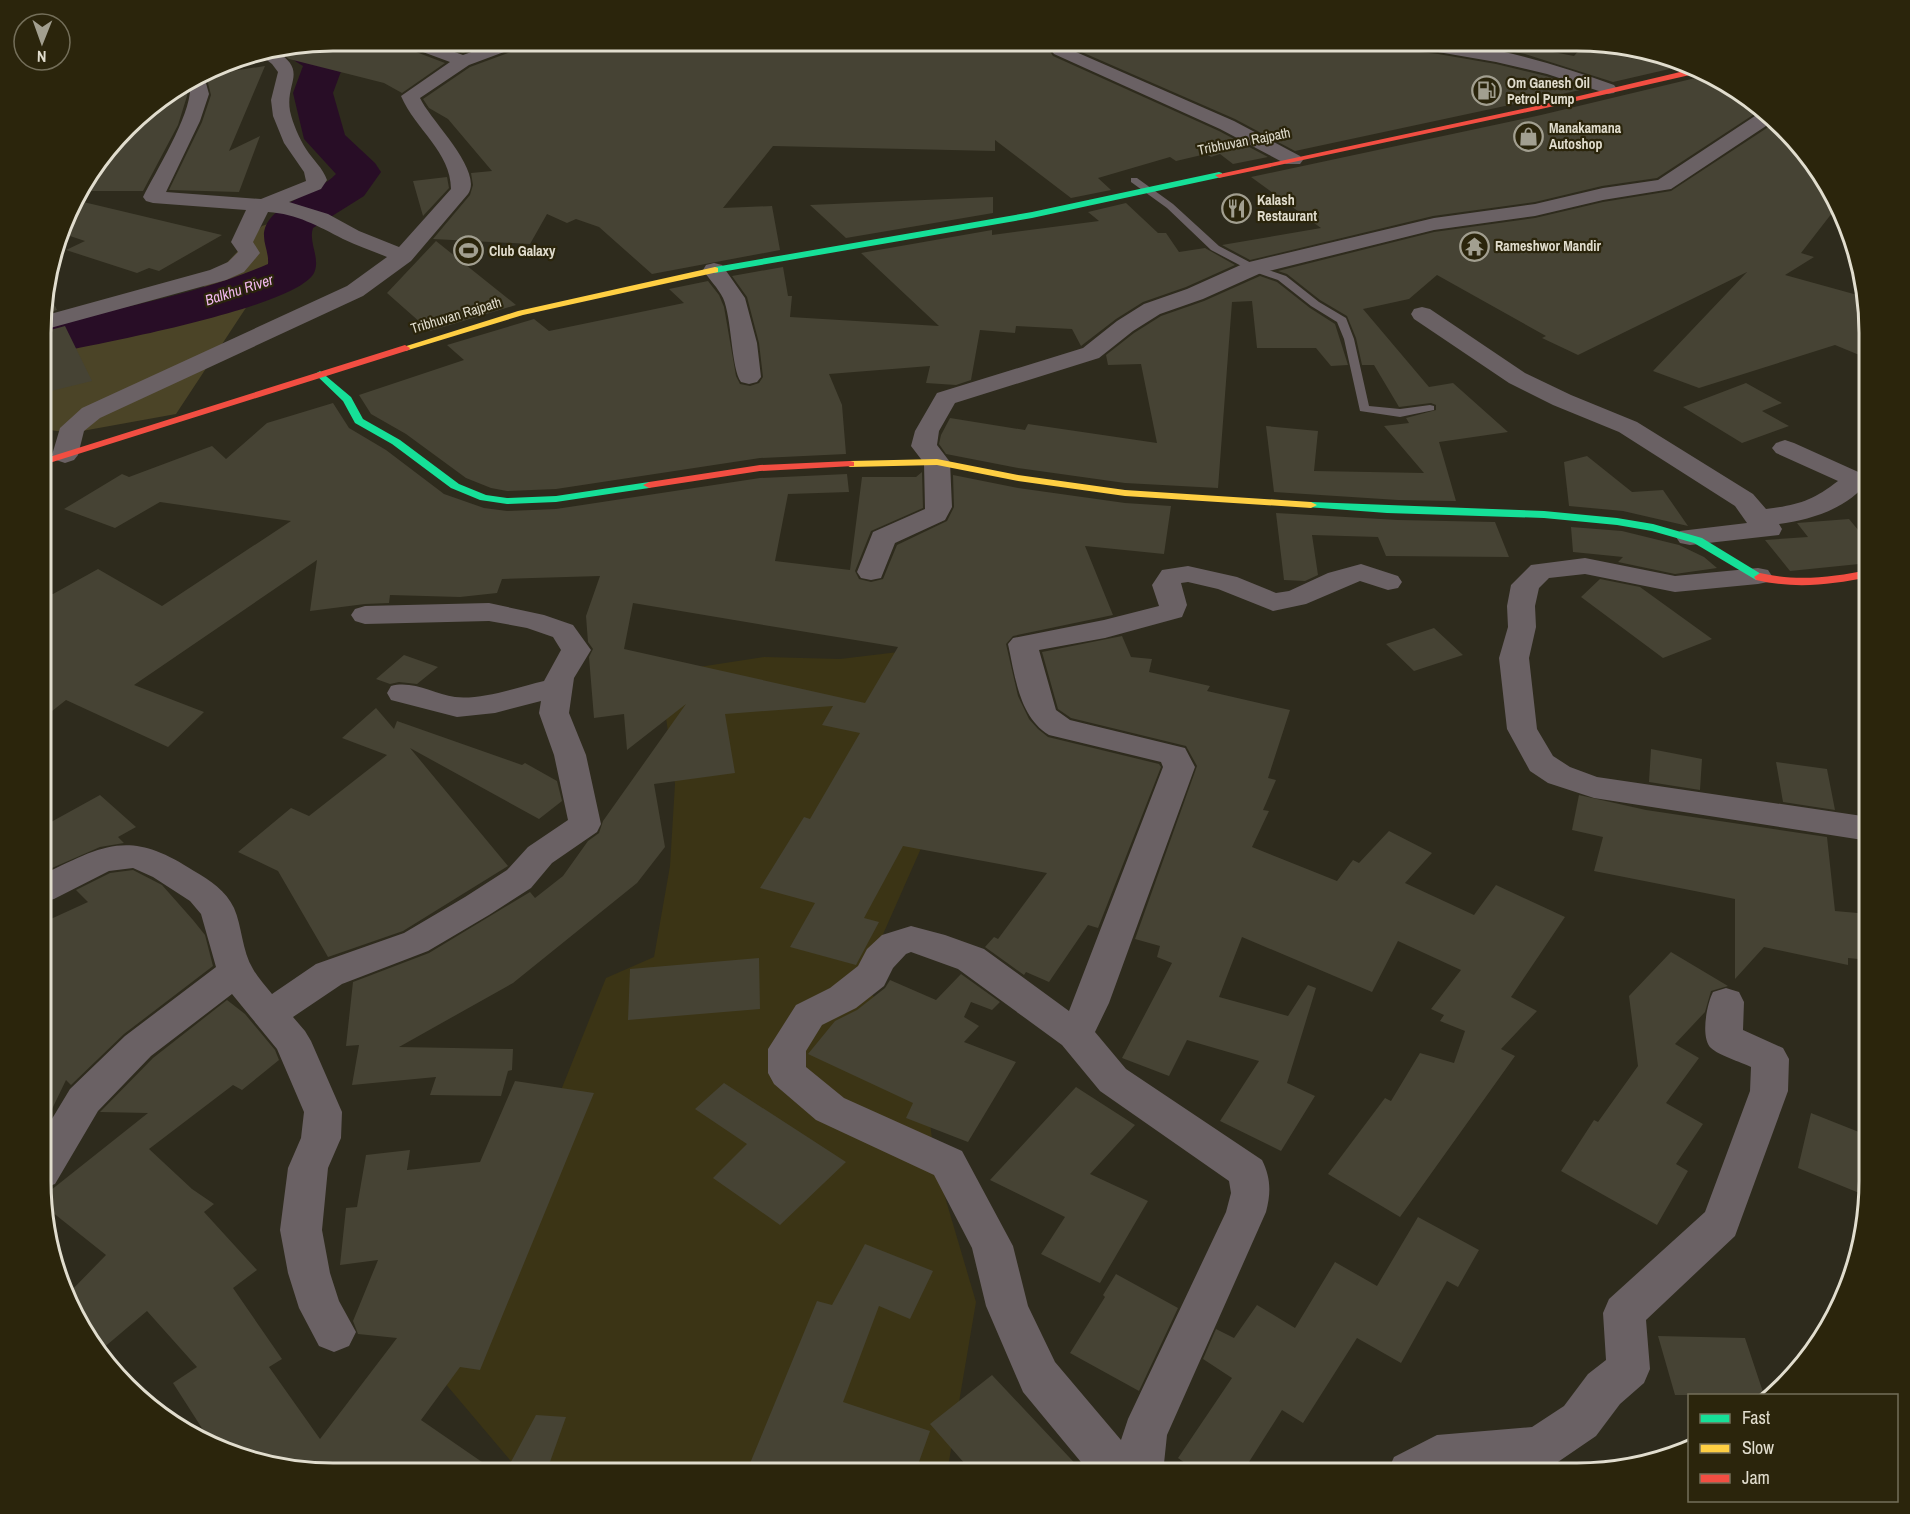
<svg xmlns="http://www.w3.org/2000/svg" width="1910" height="1514" viewBox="0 0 1910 1514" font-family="'Archivo Narrow',sans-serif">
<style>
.built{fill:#3b3415}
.green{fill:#4b4427}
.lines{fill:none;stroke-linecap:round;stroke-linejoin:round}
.river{fill:#280d26;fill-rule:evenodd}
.building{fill:#464334;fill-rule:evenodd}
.lane{fill:#6a6164;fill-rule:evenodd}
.street{fill:#6a6164;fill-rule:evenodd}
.fast{fill:#16e098;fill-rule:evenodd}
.slow{fill:#ffcf43;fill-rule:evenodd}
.jam{fill:#f24e42;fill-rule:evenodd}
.labels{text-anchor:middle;stroke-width:4.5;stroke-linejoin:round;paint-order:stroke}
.far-poi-label{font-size:14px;font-weight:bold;fill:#e1ddce;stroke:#2b250c;text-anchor:start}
.far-street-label{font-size:14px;fill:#e1ddce;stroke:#2b250c}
.far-water-label{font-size:15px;font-style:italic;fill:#f0b7ed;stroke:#2b250c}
.rim{fill:none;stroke:#e1ddce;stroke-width:3}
</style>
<rect width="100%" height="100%" fill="#2e2b1d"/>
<path class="built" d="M932 648 999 672 861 984 920 1042 935 1163 976 1302 947 1473H521L444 1382 606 978 654 957 670 866 675 784 660 673 764 657 840 659Z"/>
<path class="green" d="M311 209 176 414 71 433 43 429V348L191 300 262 226Z"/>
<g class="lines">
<path class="river" d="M321 43 329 47 343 66 333 93 345 135 375 163 381 172 364 196 313 228C308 243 321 258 314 273 296 308 88 346 43 355V325C119 308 196 295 268 264 269 254 264 245 264 236 264 205 317 194 336 174L304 139 293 93 303 66 284 54 281 49Z"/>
</g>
<path class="building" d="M333 40 400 41 403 47 445 63 402 93 384 83 289 59 278 50Z
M429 41H497L463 53Z
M528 41H1315L1320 47H1340L1345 41H1369L1374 47 1438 54 1496 64 1546 76 1585 89 1295 151 1235 119 1061 43 1054 44 1049 50 1053 56 1219 131 1268 157 1233 164 1220 154 1211 157 1206 154 1176 161 1170 157 1098 178 1111 190 1071 198 995 140V151L773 146 723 208 772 206 780 250 652 274 599 227 576 219 567 223 547 214 530 244 433 239 470 195 473 185 471 173 492 171 448 119 429 108 423 99 470 67 524 47Z
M1455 41H1496L1574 56 1581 48 1640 60 1654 55 1691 64 1613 82 1525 54Z
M265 66 229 151 260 136 239 192 169 190 202 122 211 95 206 75Z
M1708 75 1762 109 1657 178 1602 186 1535 202 1433 216 1250 260 1222 245 1321 228 1251 177 1541 115Z
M188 86 187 96 178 125 143 191H78L141 113Z
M1776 122 1839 204 1801 253 1814 257 1785 275 1861 296 1869 333V359L1835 345 1699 388 1653 371 1747 272 1578 355 1542 338 1546 336 1437 275 1409 299 1363 309 1429 387 1453 383 1508 432 1439 442 1456 501 1398 500 1274 492 1266 426 1318 431 1314 471 1424 473 1384 426 1409 423 1406 418 1436 410V405L1431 403 1399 407 1374 365H1362L1356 338 1347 316 1320 300 1287 274 1278 271 1434 232 1535 218 1603 202 1671 191Z
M447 177 449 188 423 216 413 181Z
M993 197V213L846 238 810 205Z
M75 200 222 235 159 271 149 268 137 273 66 250 85 241 64 234Z
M1126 203 1158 233H1166L1179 252 1205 248 1235 265 1186 287 1143 302 1116 319 1081 346 1072 329 1016 326 1015 333 980 330 971 380 956 385 926 383 930 366 829 374 842 405 846 454 760 458 556 489 507 491 491 488 466 478 406 434 371 414 359 395 464 360 447 345 534 319 549 331 684 303 669 289 708 281 719 295 724 307 736 376 740 384 750 386 759 383 763 377 759 343 747 297 732 276 783 267 788 296H792L790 317 939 326 861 253 992 230V235L1099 221 1088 212Z
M436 241 516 305 430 331 387 293Z
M1260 276 1277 282 1310 308 1335 324 1348 365 1331 366 1316 348H1257L1252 301 1232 302 1218 488 1125 483 1018 468 946 454 939 444 941 435 950 418 1025 430 1028 424 1157 443 1141 364 1108 365 1106 355 1134 333 1161 316 1204 301Z
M46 287 57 310 43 314V295Z
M65 326 92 381 43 393V332Z
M1746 383 1782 403 1762 411 1789 426 1742 443 1683 407Z
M333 403 349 428 386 450 444 494 484 508 507 511 556 509 760 478 847 474 849 492 788 494 775 561 850 570 862 477H916L922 472 923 508 871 531 855 571 859 579 871 582 883 579 897 545 947 521 954 507 953 475 1018 488 1125 503 1171 506 1164 554 1085 546 1113 615 1013 636 1006 644 1018 696 1029 719 1038 729 1048 737 1159 764 1161 767 1098 928 1088 925 1049 982 1026 972 1024 975 985 947 994 937 998 939 1047 873 903 846 864 918 879 922 856 965 790 947 815 903 760 888 804 817 810 819 860 733 822 725 833 706 725 714 735 773 654 784 665 847 637 883 513 983 399 1047 513 1049 512 1070 508 1071 501 1096 430 1095 436 1077 352 1085 359 1045 346 1046 353 982 429 953 530 892 535 898 563 876 588 841 599 833 603 821 686 704 627 750 624 714 594 718 589 657 593 649 588 642 586 616 600 576 502 579 497 593 460 597 390 595 389 603 365 604 310 611 317 560 134 685 204 712 168 747 66 700 42 719V594H53L98 569 162 606 291 521 160 502 115 528 64 509 122 474 129 477 212 446 226 459 267 423ZM633 603 758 624 898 647 865 703 624 649Z
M1587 456 1632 492 1663 490 1688 526 1623 511 1569 506 1564 462Z
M1276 513 1398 520 1495 522 1509 557 1386 556 1378 537 1312 535 1318 575 1305 581 1284 580Z
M1849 519 1869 543V563L1790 571 1765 540 1808 537 1797 523Z
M1571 527 1622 531 1679 545 1704 557 1717 568 1675 574 1618 562 1623 557 1573 552Z
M1600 579 1640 587 1712 639 1663 658 1581 597Z
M1434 628 1463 655 1414 671 1386 644Z
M1122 636 1131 657 1152 659 1149 672 1210 686 1207 691 1290 710 1268 778 1276 780 1263 810 1269 811 1252 847 1337 881 1353 860 1359 863 1389 831 1432 853 1405 883 1474 915 1496 885 1565 917 1511 997 1537 1011 1501 1049 1515 1056 1400 1217 1328 1174 1385 1098 1391 1101 1420 1053 1454 1063 1465 1031 1440 1021 1444 1015 1431 1009 1461 970 1398 941 1372 992 1242 937 1219 997 1288 1016 1308 985 1316 988 1287 1083 1315 1096 1281 1151 1220 1121 1259 1061 1187 1040 1169 1076 1122 1058 1172 963 1157 957 1160 946 1135 939 1197 766 1186 746 1071 718 1058 709 1042 652Z
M404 655 438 667 417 684 399 682 390 684 376 679Z
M376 708 394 729 397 721 522 765 525 763 557 781 562 801 539 819 410 748 508 866 403 931 328 957 278 871 238 852 291 808 309 816 387 755 342 738Z
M1651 749 1702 759 1700 790 1649 782Z
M1776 762 1827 769 1835 810 1783 802Z
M100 795 136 827 118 837 124 843 100 847 52 868 42 859V827Z
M1579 795 1646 810 1827 837 1835 911 1869 914V960L1848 958V965L1764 947 1735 979V899L1594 871 1603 837 1572 830Z
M133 870 162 885 193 920 205 935 213 966 124 1034 71 1085 66 1080 41 1132 42 923 88 902 76 890 110 873Z
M1671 952 1728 986 1711 991 1705 1012 1675 1044 1699 1058 1666 1103 1703 1124 1676 1164 1688 1171 1657 1225 1561 1171 1594 1120 1598 1122 1638 1066 1629 996Z
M759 958 760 1009 628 1020 630 969Z
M961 974 1000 1002 992 1010 971 1002 964 1017 979 1026 964 1042 1016 1062 968 1142 906 1118 913 1103 808 1054 835 1021 857 1010 885 988 890 980 936 1000Z
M227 1000 245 1014 275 1050 279 1060 242 1090 233 1085 149 1149 192 1189 214 1204 204 1212 257 1270 233 1288 282 1359 269 1367 320 1439 397 1338 358 1334 353 1321 378 1260 340 1265 346 1208 357 1207 366 1155 410 1150 407 1170 480 1162 515 1081 594 1093 480 1370 460 1367 421 1420 498 1473H315L222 1451 214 1447 173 1383 197 1367 147 1311 101 1350 71 1310 67 1295 106 1255 42 1204 41 1198 148 1113 100 1112 153 1058Z
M724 1083 846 1162 780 1225 713 1178 747 1144 695 1109Z
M1076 1087 1135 1125 1090 1174 1148 1201 1100 1283 1041 1254 1065 1217 990 1180Z
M1811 1113 1869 1136V1197L1798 1168Z
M1418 1217 1479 1250 1458 1287 1447 1281 1401 1363 1357 1338 1303 1423 1282 1410 1242 1473H1199L1178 1458 1232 1378 1203 1359 1216 1329 1234 1338 1257 1305 1295 1328 1335 1262 1377 1286Z
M865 1244 933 1271 910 1319 879 1306 843 1402 930 1431 915 1473H746L817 1301 832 1305Z
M1116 1274 1178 1308 1139 1391 1070 1353 1105 1297 1103 1295Z
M1658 1336 1745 1338 1764 1395H1675Z
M992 1375 1084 1473H973L930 1424Z
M536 1415 566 1417 546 1473H505Z"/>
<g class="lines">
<path class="lane" d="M1131 178H1137L1173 204 1219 246 1257 266 1286 276 1319 302 1346 318 1354 339 1369 406 1400 409 1430 405 1434 406V410L1400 417 1360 411 1344 339 1337 322 1311 306 1278 280 1249 270 1211 250 1167 208 1131 182Z"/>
<path class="street" d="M402 41H424L463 55 502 41H526L523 45 469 65 420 98C430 120 484 171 468 194L411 261 363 296 100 418 84 431 78 455 74 460 65 463 56 460 52 455 60 428 82 408 347 286 387 257C373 251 358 246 343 239 318 226 297 214 268 212L253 242 260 253 244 272 226 280 43 330V316L210 270 228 262 238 252 231 242 246 210 153 203 146 201 143 197C156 171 193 112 190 85L204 76 209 94 200 121 166 192 261 199 306 181 304 172 284 143 273 116 271 100 278 72 272 64 258 53 275 50C309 72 285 81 290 111 293 124 299 138 306 149 313 160 323 168 327 180L321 189 289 202 328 214 359 231 399 247 451 189C451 152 415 129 401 96L450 62 404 45Z
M1317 41H1343L1340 45H1320Z
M1371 41C1391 41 1412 40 1431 41 1493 45 1556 64 1614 85L1617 89 1614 93 1608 94 1547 74 1496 62 1438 52 1380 46 1374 45Z
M1060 45 1234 121 1300 156 1303 160 1300 164H1286L1220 129 1054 54 1051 50 1054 46Z
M1764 110 1775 120 1671 189 1603 200 1535 216 1434 230 1261 273 1203 299 1160 314 1133 331 1099 358 955 403 939 431 937 445 950 462 952 507 945 520 895 543 881 578 871 580 861 578 857 572 873 532 925 509 924 463 911 446 915 431 937 393 1083 348 1117 321 1144 304 1187 289 1245 263 1434 218 1535 204 1603 188 1658 180Z
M714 263 722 265 745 298 757 343 761 377 757 382 749 384 741 382C731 368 732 318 723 298 718 288 709 279 703 270L706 265Z
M1422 307 1430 309 1525 373 1571 395 1637 422 1753 494 1766 509C1798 505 1812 501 1838 481L1776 453 1772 448 1776 443 1785 440 1794 443 1865 475 1869 480C1849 508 1811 520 1779 524L1782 529 1779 535 1690 545 1680 543 1676 537 1680 531 1747 523 1735 506 1619 432 1553 405 1509 383 1414 319 1411 314 1414 309Z
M1585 558 1675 576 1758 568 1768 570 1772 576 1768 582 1758 584 1675 592 1585 574 1549 578 1539 588 1535 606 1536 627 1529 658 1537 729 1553 756 1570 767 1597 777 1869 817V841L1594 798 1548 783 1530 771 1507 729 1499 658 1508 627 1507 606 1511 585 1531 565Z
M1361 564 1398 576 1402 582 1398 588 1388 590 1360 581 1306 604 1273 611 1218 589 1188 582 1181 583 1187 605 1182 617 1105 638 1039 650 1056 710 1070 720 1185 748 1195 767 1109 1003 1095 1032 1126 1069 1262 1160C1271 1178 1271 1193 1266 1212L1167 1435 1163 1473H1090L1023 1392 986 1306 972 1248 934 1175 816 1120 774 1084 768 1073V1049L796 1005 830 988 858 966 867 949 882 935 911 926 945 935 984 949 1069 1011 1163 767 1161 762 1049 735C1019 717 1015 676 1008 644L1013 638 1104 620 1159 606 1152 585 1162 570 1188 566 1237 577 1276 593 1289 591 1328 573ZM911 952 958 969 1062 1045 1100 1091 1229 1181 1231 1193 1226 1212 1128 1419 1121 1440 1055 1362 1028 1306 1013 1246 962 1151 844 1098 806 1067V1051L822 1025 856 1008 884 986 893 968 906 954Z
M489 603 544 615 573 625 591 650 574 678 569 713 586 755 601 824 597 832 552 863 531 888 489 915 428 951 342 984 293 1017 305 1031 311 1041 342 1112 341 1138 328 1168 322 1230 330 1273 339 1301 356 1332 349 1346 334 1352 319 1346 299 1308 288 1273 280 1230 288 1168 301 1138 304 1112 277 1049 232 994 151 1056 98 1111 55 1184 41 1189V1137L70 1089 125 1036 216 967 201 914 190 901 153 877 133 868 109 871 54 899 42 902V875C105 844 130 829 194 871 210 880 226 891 234 908 242 926 242 951 253 969 258 978 266 986 272 994L316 964 404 933 465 897 507 870 528 847 568 820 554 755 539 713 541 701 495 713 457 717 391 700 387 693 391 686C413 680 434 694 455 697 482 700 518 687 544 681L561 650 553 637 527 628 489 621 365 624 355 621 351 615 355 609 365 606Z
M1726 988 1739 992 1744 1002 1743 1030 1783 1048 1789 1059 1788 1091 1735 1236 1646 1320 1650 1369 1644 1383 1620 1404 1596 1436 1555 1464 1539 1470 1500 1473H1387L1394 1457 1437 1435 1532 1427 1564 1406 1588 1374 1606 1360 1603 1313 1609 1299 1705 1212 1750 1091 1751 1067C1741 1062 1718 1055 1711 1048 1700 1038 1707 1003 1713 992Z"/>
<path class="fast" d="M1219 172 1222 173V177L1032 218 715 273 710 270 715 267 1032 212Z
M320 371 351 397 363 419 400 440 459 484 486 495 507 498 556 496 649 482 655 485 649 488 556 502 507 504 480 500 451 488 392 444 355 423 343 401 315 374Z
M1311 502 1544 511 1617 518 1653 524 1702 538 1766 577 1764 580H1756L1694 543 1652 531 1617 525 1544 518 1387 513 1307 507 1305 505Z"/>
<path class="slow" d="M715 267 718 268V272L523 315 405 351 400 348 518 311Z
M937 459 1018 475 1125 490 1311 502 1317 505 1311 508 1125 496 1018 481 937 465 850 467 845 464 850 461Z"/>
<path class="jam" d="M1697 68 1703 72 1541 109 1219 178 1215 175 1541 105Z
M405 345 410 348 409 350 43 465V459Z
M850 461 854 462V466L760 471 649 488 643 485 649 482 760 465Z
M1869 570V577C1830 585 1795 589 1756 580L1754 577 1760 573C1798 582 1832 577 1869 570Z"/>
</g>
<defs>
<symbol id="fuel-ring" viewBox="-11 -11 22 22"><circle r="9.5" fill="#2b250c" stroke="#a29f90" stroke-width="1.5"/><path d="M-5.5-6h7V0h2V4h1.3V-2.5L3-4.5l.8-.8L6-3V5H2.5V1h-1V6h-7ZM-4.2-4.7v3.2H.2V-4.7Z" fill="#a29f90"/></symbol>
<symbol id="shop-ring" viewBox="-11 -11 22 22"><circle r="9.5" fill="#2b250c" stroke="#a29f90" stroke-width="1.5"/><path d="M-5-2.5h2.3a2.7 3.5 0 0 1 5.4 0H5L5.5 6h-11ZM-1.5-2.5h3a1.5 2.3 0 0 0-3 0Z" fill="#a29f90"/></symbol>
<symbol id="restaurant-ring" viewBox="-11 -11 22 22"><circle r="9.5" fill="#2b250c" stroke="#a29f90" stroke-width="1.5"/><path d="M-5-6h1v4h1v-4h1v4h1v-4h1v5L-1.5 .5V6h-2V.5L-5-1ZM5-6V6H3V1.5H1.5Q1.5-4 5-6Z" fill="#a29f90"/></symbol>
<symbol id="temple-ring" viewBox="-11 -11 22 22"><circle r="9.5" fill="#2b250c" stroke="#a29f90" stroke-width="1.5"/><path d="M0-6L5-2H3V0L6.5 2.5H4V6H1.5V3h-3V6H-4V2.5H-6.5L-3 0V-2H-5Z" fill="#a29f90"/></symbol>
<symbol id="stadium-ring" viewBox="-11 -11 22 22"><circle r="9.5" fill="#2b250c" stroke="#a29f90" stroke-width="1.5"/><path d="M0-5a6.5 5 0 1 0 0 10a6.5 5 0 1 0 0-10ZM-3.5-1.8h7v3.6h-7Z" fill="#a29f90"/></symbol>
</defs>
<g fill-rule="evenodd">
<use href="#fuel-ring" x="1470" y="74" width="33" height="33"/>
<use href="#shop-ring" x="1512" y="120" width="33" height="33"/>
<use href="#restaurant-ring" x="1220" y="192" width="33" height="33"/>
<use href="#temple-ring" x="1458" y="230" width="33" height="33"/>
<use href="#stadium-ring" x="452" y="234" width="33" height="33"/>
</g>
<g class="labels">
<g class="far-poi-label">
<text x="1507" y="88">Om Ganesh Oil<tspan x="1507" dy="16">Petrol Pump</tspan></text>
<text x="1549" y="133">Manakamana<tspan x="1549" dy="16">Autoshop</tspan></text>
<text x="1257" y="205">Kalash<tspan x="1257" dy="16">Restaurant</tspan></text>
<text x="1495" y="251">Rameshwor Mandir</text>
<text x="489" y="256">Club Galaxy</text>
</g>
<g class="far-street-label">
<text transform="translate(1244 141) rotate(-11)" y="5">Tribhuvan Rajpath</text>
<text transform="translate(456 315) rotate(-17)" y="5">Tribhuvan Rajpath</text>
</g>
<g class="far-water-label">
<text transform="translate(239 290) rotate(-18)" y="5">Balkhu River</text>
</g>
</g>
<path d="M0 0H1910V1514H0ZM333 51H1577A282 282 0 0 1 1859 333V1181A282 282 0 0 1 1577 1463H333A282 282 0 0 1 51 1181V333A282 282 0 0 1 333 51Z" fill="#2b250c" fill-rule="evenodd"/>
<path class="rim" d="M333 51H1577A282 282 0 0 1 1859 333V1181A282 282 0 0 1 1577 1463H333A282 282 0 0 1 51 1181V333A282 282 0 0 1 333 51Z"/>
<rect x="1688" y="1394" width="210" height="108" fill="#2b250c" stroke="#746f5a" stroke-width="1.5"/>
<rect x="1700" y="1414" width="30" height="9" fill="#16e098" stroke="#746f5a" stroke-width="1.5"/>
<text x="1742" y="1424" font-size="18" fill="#e1ddce">Fast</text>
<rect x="1700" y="1444" width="30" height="9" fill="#ffcf43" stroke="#746f5a" stroke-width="1.5"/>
<text x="1742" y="1454" font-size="18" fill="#e1ddce">Slow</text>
<rect x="1700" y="1474" width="30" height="9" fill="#f24e42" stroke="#746f5a" stroke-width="1.5"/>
<text x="1742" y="1484" font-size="18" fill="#e1ddce">Jam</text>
<g transform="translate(42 42) rotate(181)"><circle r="28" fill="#2b250c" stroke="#746f5a" stroke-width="1.5"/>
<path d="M0-4.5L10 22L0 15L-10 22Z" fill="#a29f90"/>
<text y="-9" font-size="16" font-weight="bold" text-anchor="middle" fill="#e1ddce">N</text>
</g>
</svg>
